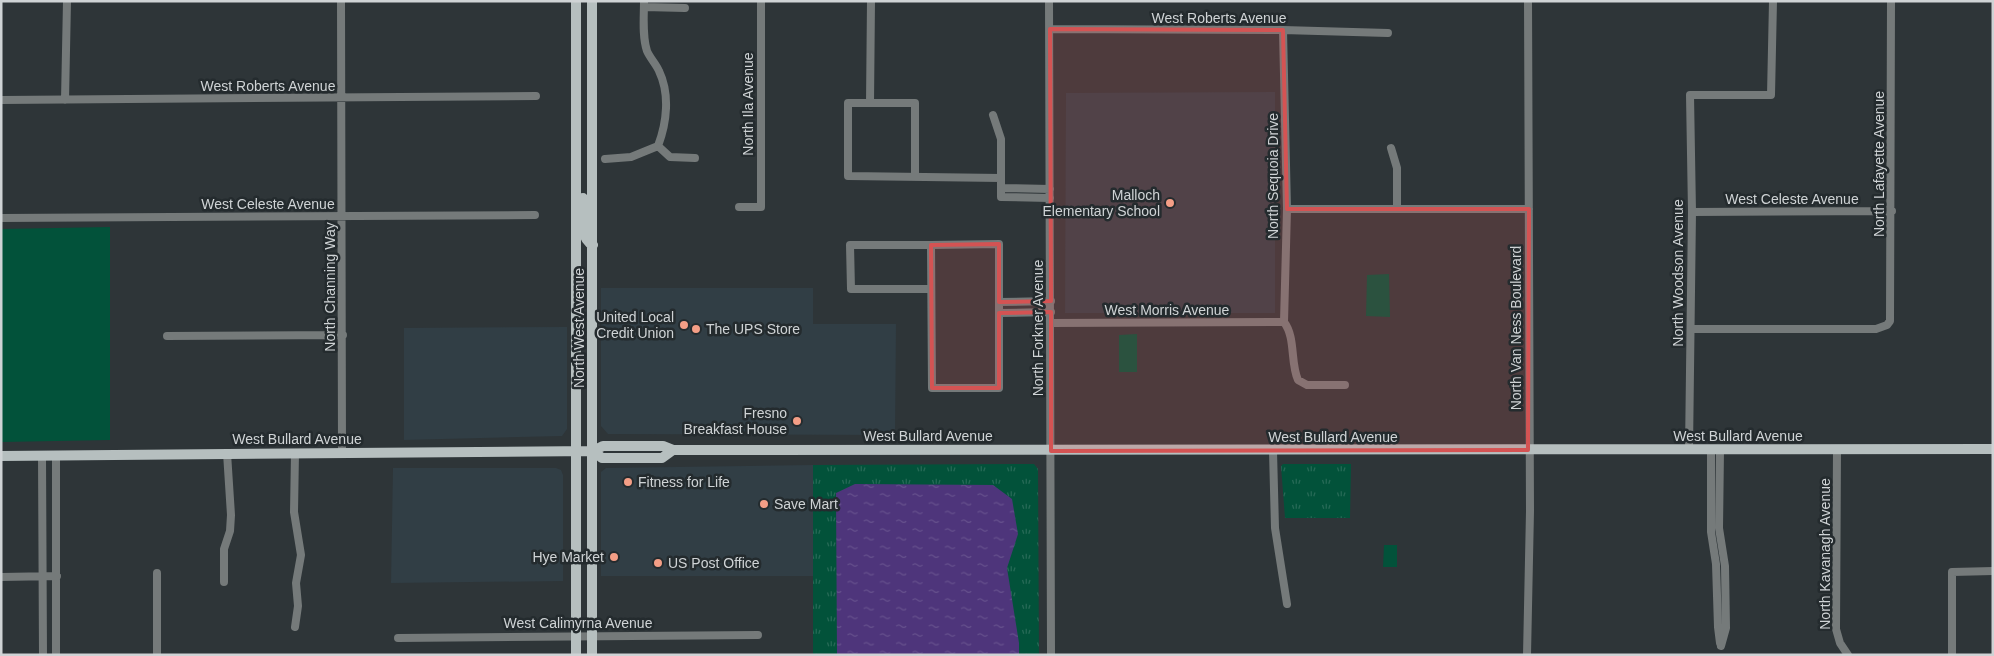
<svg xmlns="http://www.w3.org/2000/svg" width="1994" height="656" viewBox="0 0 1994 656" font-family="Arial,sans-serif">
<style>
.built{fill:#313e45}
.grass{fill:url(#grass-tufts)}
.green{fill:#02523a}
.water{fill:url(#water-ripples)}
.lines{fill:none;stroke-linecap:round;stroke-linejoin:round}
.minor{stroke:#757a7a;stroke-width:8}
.major{stroke:#b6bfbf;stroke-width:10}
.marked{fill:#d45353;fill-opacity:0.2;stroke:#d45353;stroke-width:4;stroke-linejoin:round}
.poi-dot{fill:#f49e86;stroke:#242b2e;stroke-width:2}
.labels{text-anchor:middle;stroke-width:5;stroke-linejoin:round;paint-order:stroke}
.street-label{font-size:14px;fill:#cfd3d5;stroke:#242b2e}
.poi-label{font-size:14px;fill:#cfd3d5;stroke:#242b2e;text-anchor:end}
</style>
<defs>
<pattern id="grass-tufts" width="24" height="20" patternUnits="userSpaceOnUse" patternTransform="scale(1.25)"><rect width="24" height="20" fill="#02523a"/><path d="M3 7l-1-3M5 7V3M7 7l1-3M15 17l-1-3M17 17v-4M19 17l1-3" fill="none" stroke="#266a56"/></pattern>
<pattern id="water-ripples" width="26" height="14" patternUnits="userSpaceOnUse" patternTransform="scale(1.25)"><rect width="26" height="14" fill="#4e357b"/><path d="M2 4q2-2 4 0t4 0M15 11q2-2 4 0t4 0" fill="none" stroke="#66518d"/></pattern>
</defs>
<rect width="100%" height="100%" fill="#2e3538"/>
<path class="built" d="M1275 92V313H1065L1066 93Z
M601 288H813V324H896L895 435 608 434 601 426Z
M567 327V429L562 436 404 440V328Z
M813 465V576H601V472L606 468Z
M393 468H556L561 470 563 475V581L391 583Z"/>
<path class="grass" d="M1034 464 1038 469 1039 655H813V465Z
M1283 464H1351L1350 518H1285L1281 466Z"/>
<path class="green" d="M110 227V440L1 442V229Z
M1389 274 1390 317 1366 316 1367 275Z
M1137 334V372H1119V335Z
M1384 545H1397V567H1383Z"/>
<path class="water" d="M855 484 993 485 1012 499 1018 534 1007 568 1019 643V655H837L836 493Z"/>
<g class="lines">
<path class="minor" d="M341 1 342 453
M644 1C644 17 642 36 647 51 650 58 656 64 659 71 670 94 667 122 658 146
M1049 1 1051 655
M644 7 685 8
M1050 29 1283 30 1388 33
M1283 30 1287 209 1284 322
M1 100 536 96
M65 100 67 1
M870 103 871 1
M993 115 1001 139V178
M1391 148 1397 168V209
M605 159 631 157 658 146 670 157 695 158
M915 177V103H848V176L1001 178V197L1050 198
M1001 188 1050 189
M739 207H761V1
M1287 209H1529
M1692 212 1892 211
M1 218 535 215
M999 244V388H932L931 245Z
M930 289H851L850 245H931
M999 302 1051 301
M999 313 1051 312
M1284 322C1296 338 1290 362 1298 380L1307 385H1345
M1051 323 1284 322
M1691 329H1876L1887 325 1890 321 1891 1
M167 336 343 335
M1689 450 1692 212 1690 95H1771L1773 1
M1711 450V532L1716 564 1718 627 1720 643
M1720 450 1719 528 1725 566 1726 628 1721 646
M1837 450 1836 629 1840 643 1848 655
M1273 451 1275 528 1287 604
M42 456 43 655
M157 573V655
M1 577 57 576
M224 582V549L230 531 231 515 227 453
M295 627 298 606 296 583 301 555 294 512 295 453
M398 638 758 635
M56 655V456
M1527 655 1530 511 1528 1
M1952 655V572L1993 571"/>
<path class="major" d="M583 198C583 212 578 238 593 245
M593 451 602 458H662L673 450
M1 456 593 451 603 446H663L673 450 1993 449
M576 655V1
M592 655V1"/>
</g>
<path class="marked" d="M1050 29 1283 30 1287 209H1529L1528 450 1051 451V312L999 313V388H932L931 245 999 244V302L1051 301Z"/>
<g class="poi-dot">
<circle cx="1170" cy="203" r="5"/>
<circle cx="684" cy="325" r="5"/>
<circle cx="696" cy="329" r="5"/>
<circle cx="797" cy="421" r="5"/>
<circle cx="628" cy="482" r="5"/>
<circle cx="764" cy="504" r="5"/>
<circle cx="614" cy="557" r="5"/>
<circle cx="658" cy="563" r="5"/>
</g>
<g class="labels">
<g class="street-label">
<text x="1219" y="23">West Roberts Avenue</text>
<text x="268" y="91">West Roberts Avenue</text>
<text transform="translate(748 104) rotate(-90)" y="5">North Ila Avenue</text>
<text transform="translate(1879 164) rotate(-90)" y="5">North Lafayette Avenue</text>
<text transform="translate(1273 176) rotate(-90)" y="5">North Sequoia Drive</text>
<text x="1792" y="204">West Celeste Avenue</text>
<text x="268" y="209">West Celeste Avenue</text>
<text transform="translate(1678 273) rotate(-90)" y="5">North Woodson Avenue</text>
<text transform="translate(330 287) rotate(-90)" y="5">North Channing Way</text>
<text x="1167" y="315">West Morris Avenue</text>
<text transform="translate(579 328) rotate(-90)" y="5">North West Avenue</text>
<text transform="translate(1038 328) rotate(-90)" y="5">North Forkner Avenue</text>
<text transform="translate(1516 328) rotate(-90)" y="5">North Van Ness Boulevard</text>
<text x="928" y="441">West Bullard Avenue</text>
<text x="1738" y="441">West Bullard Avenue</text>
<text x="1333" y="442">West Bullard Avenue</text>
<text x="297" y="444">West Bullard Avenue</text>
<text transform="translate(1825 554) rotate(-90)" y="5">North Kavanagh Avenue</text>
<text x="578" y="628">West Calimyrna Avenue</text>
</g>
<g class="poi-label">
<text x="1160" y="200">Malloch<tspan x="1160" dy="16">Elementary School</tspan></text>
<text x="674" y="322">United Local<tspan x="674" dy="16">Credit Union</tspan></text>
<text x="706" y="334" text-anchor="start">The UPS Store</text>
<text x="787" y="418">Fresno<tspan x="787" dy="16">Breakfast House</tspan></text>
<text x="638" y="487" text-anchor="start">Fitness for Life</text>
<text x="774" y="509" text-anchor="start">Save Mart</text>
<text x="604" y="562">Hye Market</text>
<text x="668" y="568" text-anchor="start">US Post Office</text>
</g>
</g>
<rect width="1994" height="656" fill="none" stroke="#cfd3d5" stroke-width="5"/>
</svg>
